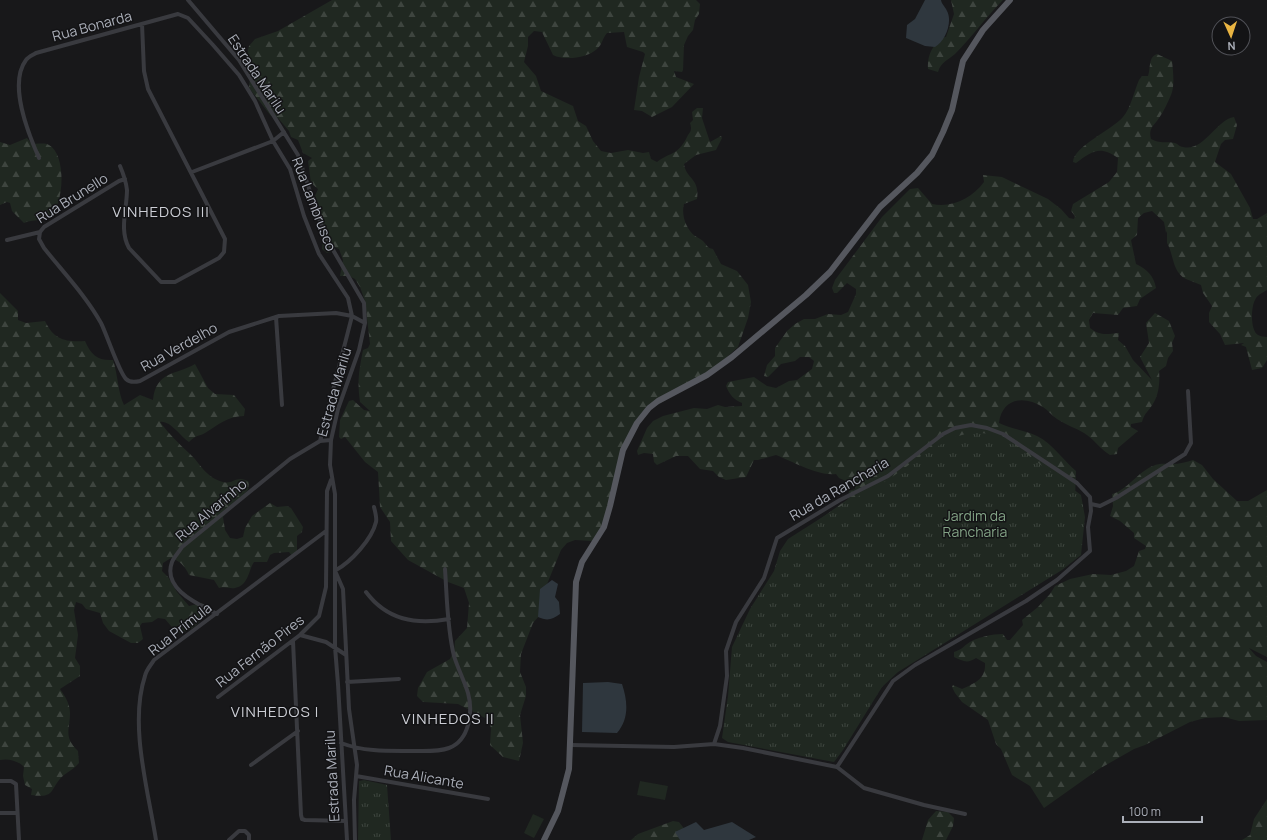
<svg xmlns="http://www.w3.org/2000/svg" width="1267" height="840" viewBox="0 0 1267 840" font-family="Manrope,sans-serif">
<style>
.forest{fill:url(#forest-firs)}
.park{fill:url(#park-tufts)}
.garden{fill:#202821}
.water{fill:#2f373e}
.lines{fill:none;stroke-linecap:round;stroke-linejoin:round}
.minor{stroke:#393a3f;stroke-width:4}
.primary{stroke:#55575e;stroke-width:6}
.labels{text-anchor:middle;stroke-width:3;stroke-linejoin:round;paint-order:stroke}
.street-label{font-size:14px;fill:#abafb9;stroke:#131315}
.park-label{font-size:14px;fill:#83a386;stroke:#131315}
.neighbourhood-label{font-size:15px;letter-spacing:1px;fill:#ccced5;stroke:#131315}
</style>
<defs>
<pattern id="forest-firs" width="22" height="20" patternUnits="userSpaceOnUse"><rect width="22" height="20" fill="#202821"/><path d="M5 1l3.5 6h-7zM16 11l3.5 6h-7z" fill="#3e453f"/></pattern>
<pattern id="park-tufts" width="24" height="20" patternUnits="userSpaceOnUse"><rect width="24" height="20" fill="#202821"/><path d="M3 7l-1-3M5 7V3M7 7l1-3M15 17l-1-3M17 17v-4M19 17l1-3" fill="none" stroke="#3e453f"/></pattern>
</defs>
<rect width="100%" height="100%" fill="#18181a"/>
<path class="forest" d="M332 0H696L700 4 699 14 695 20 693 30 688 36 684 45 683 70 682 72 674 71 676 77 694 84 672 107 652 117 642 111 634 110 639 77 645 54 643 52 627 47 624 32 607 33C603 37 602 45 597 49 587 58 565 61 553 55L542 32 534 31 528 37V46L524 62 536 76 541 91 573 106 578 121 586 126 593 141 601 151 611 153 628 150 643 153 649 152 651 159 657 162C672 151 678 156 688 135 691 131 692 129 690 123L693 120 692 112 697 108H703L702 118 710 142 721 136 722 138 716 150 696 155 684 164C686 179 700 178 697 199L684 204C681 215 686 229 695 236 698 238 701 239 703 241 707 245 707 248 713 249L721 264 737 271 748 285 751 302 748 318 738 347 707 375 644 413 624 453 602 527 592 541 575 540 567 543 561 550 545 589 539 616 533 623 521 654 520 672 526 687V696L520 715 523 743 519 761 503 757 490 745 491 729 489 720 458 704 423 702 417 696 418 688 427 672 450 659 454 651 455 641 467 628 469 603 464 588 448 582 408 560 391 541 390 522 380 507 378 472 365 462 345 437 341 439 339 437 340 420 349 401 353 400 364 410 370 411 360 402C357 381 359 371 363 350L368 348 370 344 365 301 360 287 355 279 349 276H340L343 260 339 249 332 246 330 249 331 252 327 253 322 249C322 243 324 237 324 230 324 223 319 204 315 196L318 189 311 183 308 161 312 158 303 153 298 140 291 137 289 131 278 118 271 116 249 88 251 69 247 54 249 46 255 39 278 31Z
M951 0H1003C986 17 972 37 955 54 948 60 941 62 938 72L928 69C927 56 932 47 941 37H946L954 14Z
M1157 54 1172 61C1173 71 1175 86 1171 95 1168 102 1164 111 1159 118 1154 126 1148 128 1151 139 1160 144 1166 141 1175 143 1178 144 1180 147 1183 147 1204 152 1216 120 1234 117L1237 125 1233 139 1225 140 1221 144 1215 162 1231 174 1250 208 1253 219H1257L1267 213V290C1262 293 1257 295 1255 300 1251 307 1250 330 1258 335 1260 336 1264 337 1267 337V360L1262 368 1252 370 1246 347 1241 345 1244 343 1225 345 1220 334 1209 322V313L1212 306 1203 293 1201 285C1196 283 1191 281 1186 279 1172 272 1174 255 1167 243V231L1166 233 1164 222 1152 211 1144 213 1138 218 1137 235 1131 240 1136 264C1147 269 1154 276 1156 288L1140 299 1137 306 1123 308 1118 315 1093 313 1089 320 1090 328C1100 336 1106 334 1119 333L1118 340 1125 346 1133 360 1152 380 1140 357 1149 343 1146 323 1155 313 1169 321 1175 336 1172 343 1173 351 1168 358 1166 366 1159 371C1160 380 1159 394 1154 402 1150 410 1144 413 1142 422L1131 424V427L1138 431 1118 448 1117 454 1110 455C1101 450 1094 439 1084 433 1076 428 1066 425 1057 419 1052 416 1048 410 1043 407 1024 395 1002 398 999 423 1011 429 1024 430 1037 436 1053 444 1063 460 1076 471L1075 498 942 634 886 681 866 710 806 529 848 499 849 491 855 489V485L839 478 836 474C817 476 794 462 776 455L758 460H754L746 477 726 480 719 477 713 471 700 469 688 456H676L657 465 654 462 653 454 644 453 638 455 637 451 647 428 653 421 663 416 694 408 707 409 718 405 725 407 742 406V403C733 399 730 395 726 386L728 382 754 377 767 386 776 388 789 381 797 380 812 369 814 361 809 357H800L795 361 781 364 768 377 764 376 767 365 775 356V348L787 331 795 324 804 319H815L828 314 841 315 848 312 856 294V289L847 283 837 293H834L832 288 835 280 882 217 910 189 918 188 932 204C953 208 972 198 984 182L983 175 1002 177 1048 199 1061 209 1069 218 1074 219 1075 216 1071 211 1073 204 1109 182 1117 172 1118 158C1100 145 1092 151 1076 163L1073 162C1074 146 1112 130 1123 117 1131 108 1134 91 1139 80L1142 76H1148C1151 68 1148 57 1157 54Z
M27 138 31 143C36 145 44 142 49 145 67 155 64 205 50 217 45 221 32 219 24 223L12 211 10 203 7 202 0 205V142L10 145Z
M0 293 18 311V320L26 323 45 321C54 340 65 342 85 341 91 355 98 361 113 360 118 375 118 393 124 405L140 395 153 400C156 371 176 375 195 364L208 388 215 394 234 395 245 409 244 416C228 416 218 425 205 433 198 437 197 434 189 442 180 436 170 420 160 422 169 434 179 444 190 454 201 464 205 477 223 482 233 485 237 474 249 482L248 490 223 517 225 530 230 538 237 539 243 537 245 528 252 516 270 503 277 507 287 506 291 508 303 527 302 532 297 536V551L292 556 289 552 274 553 270 555 267 562H254C248 571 249 585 235 588 230 589 224 586 219 588L214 580 189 575C185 566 180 561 171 558L163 563 162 571 168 577 177 592 189 606 201 603 205 605C205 621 193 632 177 633L165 619 158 618 152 622 142 623 140 626 143 639 138 643H131L109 631 103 623 100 613 86 609 82 604 76 602 74 610 78 635 75 658 80 666V676L60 689C65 696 70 704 70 713 70 730 63 736 78 751L79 763C75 768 69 771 64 775 49 788 57 799 31 795L32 789 25 785 23 776 24 767C19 761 8 758 0 760Z
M1193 460 1202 465 1213 479 1237 501H1248L1267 490V657L1249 648 1256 656 1267 662V720L1239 721 1224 717 1205 718 1190 722 1145 745 1134 749 1099 769 1044 808 1030 786 1012 775 1001 749 996 744 988 720 962 702 955 693 952 687 953 685 962 689C975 683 986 679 985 663L976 658C967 664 963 661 954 657V652C962 649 962 648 967 644 976 637 993 634 1003 634L1007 640H1010L1023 625 1022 620 1038 607 1050 594 1055 586 1070 579 1093 574 1111 575 1126 571 1134 566 1139 551 1145 549 1146 546 1134 538V533L1120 521 1110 516 1113 506 1112 494C1126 491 1139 471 1153 466 1159 463 1165 464 1172 464 1179 464 1187 462 1193 460Z
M1267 799V840H1242L1250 835 1254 819Z
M936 811 948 812 954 818 953 826 946 840H922L928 820Z
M673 821 679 822 693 840H631L638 834Z"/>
<path class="park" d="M972 432 990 434 1013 444 1081 495 1085 517 1081 555 1062 570 898 672 882 687 843 750 834 762 728 742 722 738 728 696 732 647 750 609 774 571 780 551 788 539 832 511 888 480 921 456 952 438Z
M364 780 387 785 391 840H358L359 781Z"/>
<path class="garden" d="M640 781 668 786 665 800 637 795Z
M533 814 544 819 534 838 524 833Z"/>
<path class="water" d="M925 0H941C942 5 945 6 947 11 953 22 945 42 935 47L925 46 906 38 907 25 915 19Z
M552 580 558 584 555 597 559 602 560 614C552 620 547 621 538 617L540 589Z
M608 682 622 684C628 702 629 719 617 733L582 732 583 683Z
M696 822 704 830 732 822 756 837 749 840H680L675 832Z"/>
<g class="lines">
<path class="minor" d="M188 0 239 60 298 155 319 219 329 243 364 303 365 323 359 350 338 409 331 440 330 465 335 494V647L338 684 347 840
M39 158C28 133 8 84 26 60 28 57 33 55 36 53L178 14 188 18 213 45 239 75 255 101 273 141 290 169 304 216 319 254 348 298 352 316 320 441
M120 166C123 173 126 181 127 190 127 209 119 230 129 248L161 282H175L219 258 224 252 225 239 148 89 144 71 142 24
M192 172 273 141 284 132
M40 232 39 239 44 248C63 272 86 296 101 323 107 335 119 372 126 379 130 383 136 382 140 381L229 332 279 316 336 313 352 316 365 323
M7 240 40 232 44 227 119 181 125 179
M276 317 282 405
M1091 504 1100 506 1116 498 1185 454 1191 443 1188 391
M336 570C351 562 372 539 376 522 377 518 375 511 374 507
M336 573 343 589 349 709 357 765 354 800 355 840
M366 592C387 620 415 625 449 619
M217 614C198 604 162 589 172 562 174 557 179 552 182 547L290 459 320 441 331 440
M300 635 326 642 346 655
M293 641 301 815 302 819 305 820 346 821
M347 682 399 679
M218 697 300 635 319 616 326 587 327 491 331 480
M341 743C365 752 388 751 413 751 425 751 438 752 449 748 470 740 473 711 468 693 464 680 458 669 454 656 447 628 447 597 445 569
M714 744 720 726 727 676 726 651 736 622 764 578 777 538 840 500 888 476 943 434 955 428 971 425 987 428 1003 434 1077 483 1090 497 1091 511 1088 527 1090 551 1057 580 1026 601 915 665 893 681 837 767
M571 745 674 747 714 744 743 748 837 767 864 788 924 805 965 814
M251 765 298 731
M356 776 488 799
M0 781H11L16 784 19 840
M0 813H17
M156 840C148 790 129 724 145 676 146 670 151 665 154 660L326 531
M229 840 239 831H245L249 835V840"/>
<path class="primary" d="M544 840 558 811 569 769 576 582 582 562 604 527 610 506 623 450 637 423 649 408 658 401 707 375 732 357 806 295 830 272 880 207 917 173 932 155 943 132 952 110 963 61 983 30 1010 0"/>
</g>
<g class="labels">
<g class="street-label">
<text transform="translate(92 26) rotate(-15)" y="5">Rua Bonarda</text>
<text transform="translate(257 74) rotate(56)" y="5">Estrada Marilu</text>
<text transform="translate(72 198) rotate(-32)" y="5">Rua Brunello</text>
<text transform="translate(314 204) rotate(69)" y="5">Rua Lambrusco</text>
<text transform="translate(179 347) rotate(-29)" y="5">Rua Verdelho</text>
<text transform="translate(334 392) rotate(-74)" y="5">Estrada Marilu</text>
<text transform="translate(839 489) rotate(-30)" y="5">Rua da Rancharia</text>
<text transform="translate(211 510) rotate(-40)" y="5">Rua Alvarinho</text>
<text transform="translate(180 629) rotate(-38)" y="5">Rua Prímula</text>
<text transform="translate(260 651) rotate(-38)" y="5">Rua Fernão Pires</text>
<text transform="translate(332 776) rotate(-93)" y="5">Estrada Marilu</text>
<text transform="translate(424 777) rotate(10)" y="5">Rua Alicante</text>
</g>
<g class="park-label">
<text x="975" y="521">Jardim da<tspan x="975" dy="16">Rancharia</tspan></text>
</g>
<g class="neighbourhood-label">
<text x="161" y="217">VINHEDOS III</text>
<text x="275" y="717">VINHEDOS I</text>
<text x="448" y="724">VINHEDOS II</text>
</g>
</g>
<g transform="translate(1231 36) rotate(177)"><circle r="19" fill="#131315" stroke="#505157"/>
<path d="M0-3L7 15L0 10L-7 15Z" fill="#e9b442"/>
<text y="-6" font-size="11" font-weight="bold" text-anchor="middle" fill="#abafb9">N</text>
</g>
<path d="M1123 816v6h79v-6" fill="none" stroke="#abafb9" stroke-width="2"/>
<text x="1129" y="816" font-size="12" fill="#abafb9" stroke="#131315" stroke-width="3" paint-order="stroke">100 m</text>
</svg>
